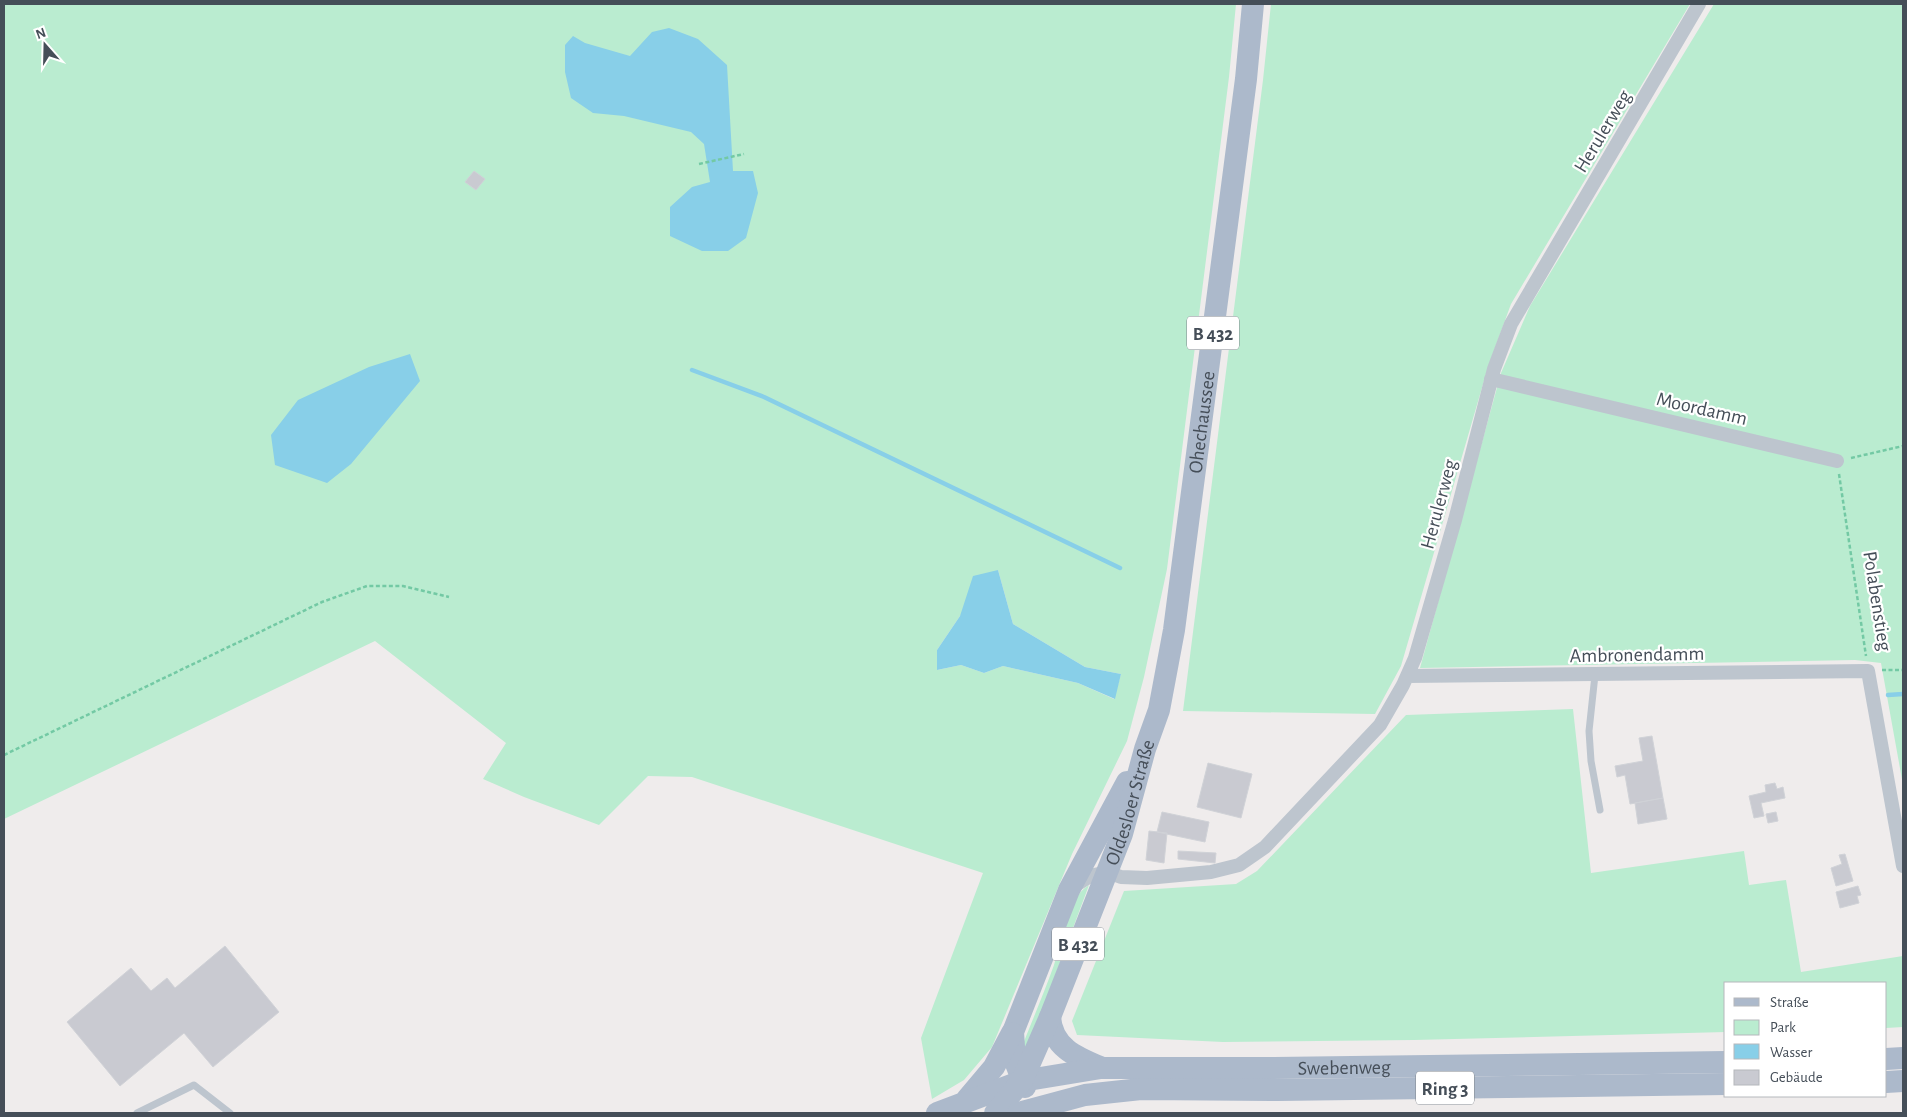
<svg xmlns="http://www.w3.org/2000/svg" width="1907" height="1117" viewBox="0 0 1907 1117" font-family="'Alegreya Sans',sans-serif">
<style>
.green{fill:#baecd0;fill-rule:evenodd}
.water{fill:#88cfe8}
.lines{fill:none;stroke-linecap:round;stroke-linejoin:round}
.stream{stroke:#88cfe8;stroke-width:4.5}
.building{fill:#c9cad1;stroke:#d0d2d7}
.path{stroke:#73c9a4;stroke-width:2.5;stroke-dasharray:4 2.5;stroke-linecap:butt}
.lane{stroke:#bdc5ce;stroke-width:7}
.street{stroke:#bdc5ce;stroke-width:14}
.primary{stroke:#acb9cb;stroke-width:22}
.labels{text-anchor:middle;stroke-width:4.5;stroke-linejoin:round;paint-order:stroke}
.shield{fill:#fff;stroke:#7d838a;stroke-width:1}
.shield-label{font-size:19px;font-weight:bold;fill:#454e58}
.street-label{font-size:20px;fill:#454e58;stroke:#fff}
</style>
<rect width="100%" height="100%" fill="#efecec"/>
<path class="green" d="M4 4H1236L1229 77 1167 569 1144 677 1127 741 1072 854 992 1047 964 1080 932 1099 921 1038 983 873 692 777 648 776 599 825 524 797 483 779 506 743 375 641 4 819ZM998 570 1013 624 1085 667 1121 674 1114 699 1078 683 1003 666 984 673 961 665 937 670V650L960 616Z
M1271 4H1690L1511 304 1488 367 1401 666 1375 714 1183 711 1263 80Z
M1714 4H1903V785L1881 663 1855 660 1420 668 1501 373 1530 306Z
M1573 709 1591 873 1744 851 1749 885 1786 880 1801 972 1903 956V1027L1886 1028V983H1726V1032L1414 1040 1223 1042 1077 1035 1072 1021 1124 891 1236 884 1257 871 1406 715Z
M1089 885 1029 1046 1021 1049C1032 1021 1044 993 1054 965 1062 940 1065 900 1089 885Z"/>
<path class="water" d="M669 28 698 39 727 65 733 171H753L758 193 746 238 728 251H702L670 236V207L692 187 710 182 704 144 691 132 624 116 593 113 571 98 565 72V45L573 36 585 43 630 56 652 32Z
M410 354 420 381 351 464 327 483 275 465 271 435 298 400 369 367Z
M998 570 1013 624 1085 667 1121 674 1115 699 1078 683 1003 666 984 673 961 665 937 670V650L960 616 973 576Z"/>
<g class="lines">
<path class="stream" d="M692 370 764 397 1120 568
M1888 695 1903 694"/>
</g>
<path class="building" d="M474 171 485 179 476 190 465 182Z
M1652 736 1663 798 1630 804 1625 775 1617 777 1615 766 1643 761 1639 738Z
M1208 763 1252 774 1241 818 1197 807Z
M1775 783 1777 789 1783 787 1785 798 1761 803 1764 816 1754 818 1749 796 1766 792 1765 785Z
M1663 798 1667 819 1638 824 1635 803Z
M1162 812 1209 822 1205 842 1157 832Z
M1776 812 1778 821 1768 823 1766 814Z
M1149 831 1167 833 1164 863 1146 860Z
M1178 851 1216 853 1215 863 1178 859Z
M1845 854 1853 881 1836 886 1831 868 1842 864 1839 855Z
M1858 886 1861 895 1857 896 1859 903 1840 908 1836 892Z
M225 946 279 1012 213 1067 184 1033 120 1086 67 1022 131 968 151 991 167 978 175 988Z"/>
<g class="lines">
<path class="path" d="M699 164 744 154
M1851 458 1903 446
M1839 474 1866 656
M1882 670H1903
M4 755 322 602 367 586H403L449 597"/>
<path class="lane" d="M1595 675 1589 731 1591 761 1600 810
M137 1113 194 1085 230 1113"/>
<path class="street" d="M1491 379 1837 461
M1407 676 1868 671 1903 866
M1074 886 1090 876 1107 872 1121 877 1147 878 1211 872 1239 865 1265 847 1380 725 1403 685 1415 658 1455 520 1494 369 1511 324 1699 4"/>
<g class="primary">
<path d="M1050 1017C1052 1047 1076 1057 1100 1067"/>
<path d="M1886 1059 1903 1058"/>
<path d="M1886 1082 1903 1081"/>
<path d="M1025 1087 1015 1061 1013 1032 1069 890 1127 782"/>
<path d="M967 1099 994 1067 1012 1033"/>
<path id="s1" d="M937 1113 1022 1081 1101 1068H1274L1726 1062"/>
<path id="s2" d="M995 1113 1022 1081 1050 1017 1122 834 1145 749 1159 710 1174 630 1246 79 1253 4"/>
<path d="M1018 1113 1085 1095 1141 1089 1278 1090 1726 1084"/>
</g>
</g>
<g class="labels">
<g class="shield">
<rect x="1187" y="316.5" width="52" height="33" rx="4"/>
<rect x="1052" y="927.5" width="52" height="33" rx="4"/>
<rect x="1416" y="1071.5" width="58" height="33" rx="4"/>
</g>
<g class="shield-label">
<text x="1213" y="340">B 432</text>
<text x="1078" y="951">B 432</text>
<text x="1445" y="1095">Ring 3</text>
</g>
<g class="street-label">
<text transform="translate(1602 131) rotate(-59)" y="7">Herulerweg</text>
<text transform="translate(1702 408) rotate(13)" y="7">Moordamm</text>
<text dy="7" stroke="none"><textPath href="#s2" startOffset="729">Ohechaussee</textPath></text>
<text transform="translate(1438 504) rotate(-75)" y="7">Herulerweg</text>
<text transform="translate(1878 601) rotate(81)" y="7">Polabenstieg</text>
<text transform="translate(1637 654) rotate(-1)" y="7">Ambronendamm</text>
<text dy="7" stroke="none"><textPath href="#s2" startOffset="341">Oldesloer Straße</textPath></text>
<text dy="7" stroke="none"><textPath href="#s1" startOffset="414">Swebenweg</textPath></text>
</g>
</g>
<rect width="1907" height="1117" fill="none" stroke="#454e58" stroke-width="10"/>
<rect x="1724" y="982" width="162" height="115" fill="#ffffff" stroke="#b5b8bc"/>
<rect x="1734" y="998" width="25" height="8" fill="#acb9cb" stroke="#b5b8bc"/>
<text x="1770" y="1007" font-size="15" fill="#454e58">Straße</text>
<rect x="1734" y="1020" width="25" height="15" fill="#baecd0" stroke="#b5b8bc"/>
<text x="1770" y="1032" font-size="15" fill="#454e58">Park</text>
<rect x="1734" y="1044" width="25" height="15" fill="#88cfe8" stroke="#b5b8bc"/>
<text x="1770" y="1057" font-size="15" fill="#454e58">Wasser</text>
<rect x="1734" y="1070" width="25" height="15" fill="#c9cad1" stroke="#b5b8bc"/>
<text x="1770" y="1082" font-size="15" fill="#454e58">Gebäude</text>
<g transform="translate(45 45) rotate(340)" stroke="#ffffff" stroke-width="4" paint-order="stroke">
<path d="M0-4L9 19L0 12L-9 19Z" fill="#454e58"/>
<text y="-8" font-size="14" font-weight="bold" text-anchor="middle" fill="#454e58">N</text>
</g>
</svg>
